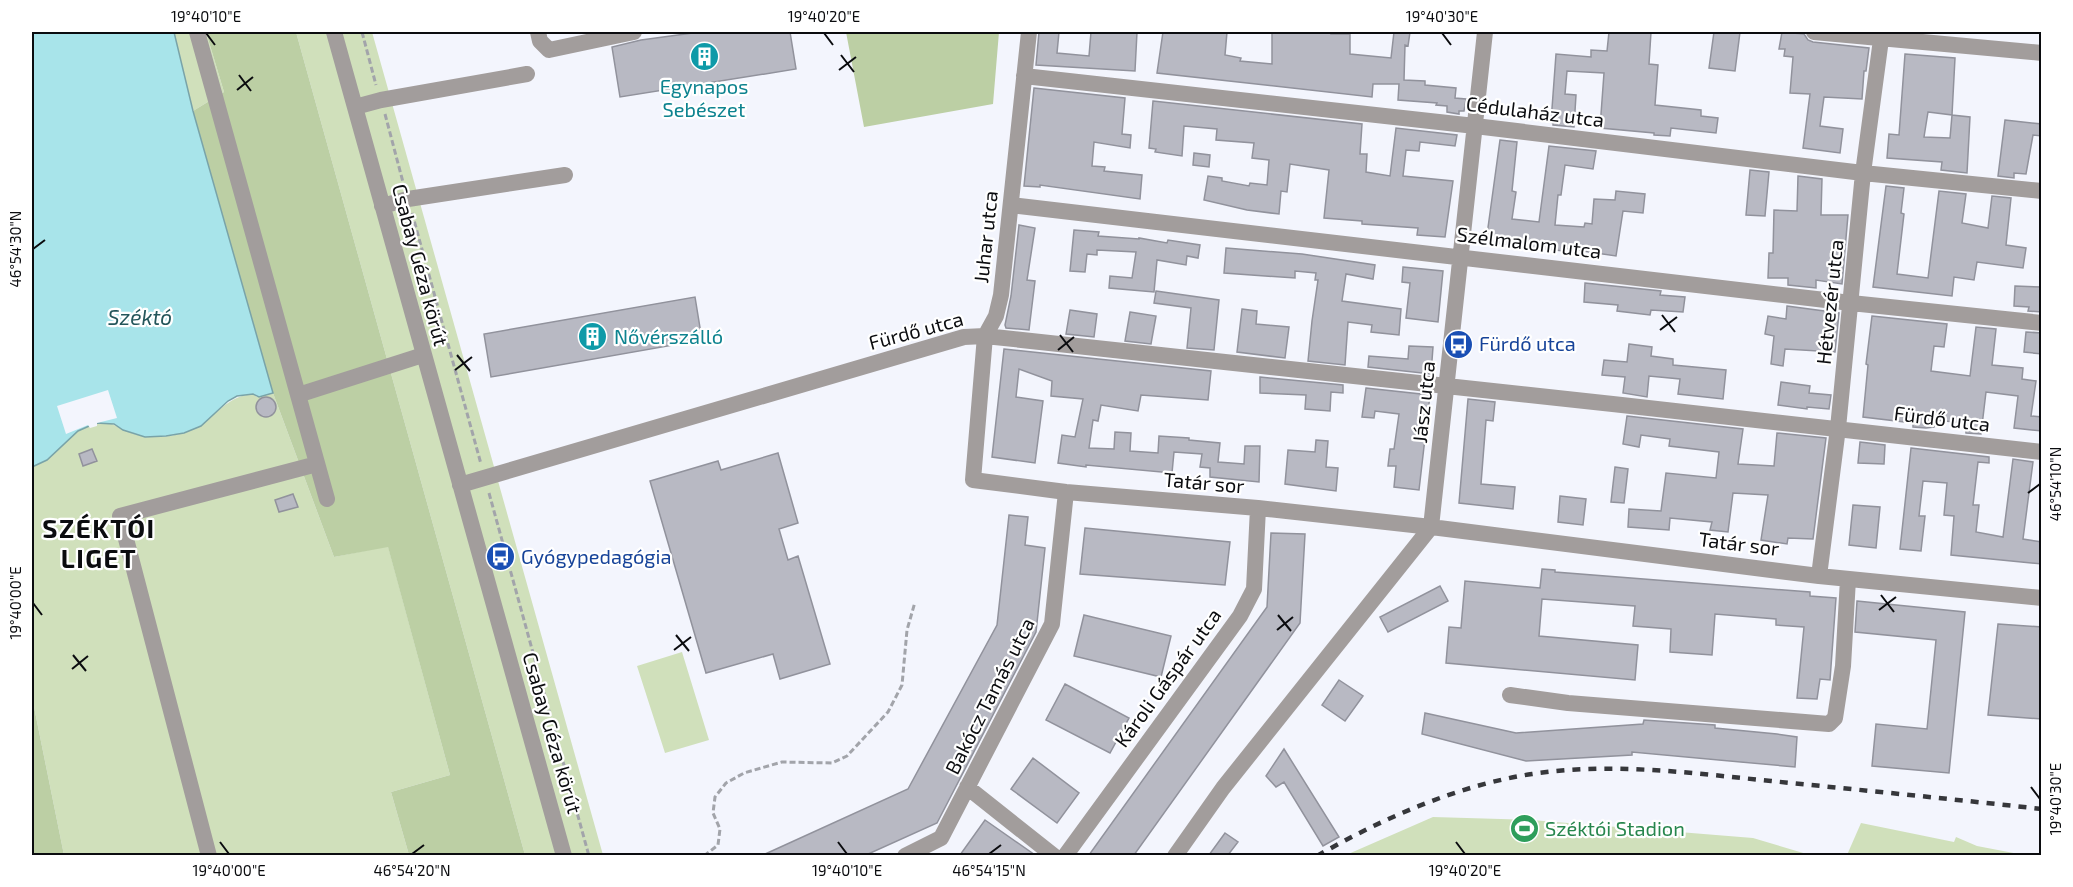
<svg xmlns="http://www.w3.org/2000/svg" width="2073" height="887" viewBox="0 0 2073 887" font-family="'Exo 2',sans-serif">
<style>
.green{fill:#d0e0bb}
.forest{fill:#bccfa4}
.water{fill:#a8e4ea;stroke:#79a3a8;stroke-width:1.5}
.pier{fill:#f3f5fd}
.building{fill:#b8b9c3;stroke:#91929c;stroke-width:1.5;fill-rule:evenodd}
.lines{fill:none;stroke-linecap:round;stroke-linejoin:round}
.path{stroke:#a2a4aa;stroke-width:3;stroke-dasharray:6 3;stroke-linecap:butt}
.minor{stroke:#a29d9c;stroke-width:16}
.rail{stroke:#36373b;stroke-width:4.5;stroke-dasharray:8 8;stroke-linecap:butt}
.ticks{fill:none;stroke:#0b0c0f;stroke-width:2}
.labels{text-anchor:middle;stroke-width:4.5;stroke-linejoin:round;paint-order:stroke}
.culture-label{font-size:20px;fill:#0d838f;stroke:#fff}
.street-label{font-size:20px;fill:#0b0c0f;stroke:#fff}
.transit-label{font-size:20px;fill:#164399;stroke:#fff;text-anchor:start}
.leisure-label{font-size:20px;fill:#27864d;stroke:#fff;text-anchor:start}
.water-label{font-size:21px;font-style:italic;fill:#23565b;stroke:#fff}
.district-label{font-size:26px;font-weight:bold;letter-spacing:1.5px;fill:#0b0c0f;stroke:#fff}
.neatline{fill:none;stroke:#0b0c0f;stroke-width:2}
.ticks-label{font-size:15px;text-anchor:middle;fill:#0b0c0f}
</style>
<rect width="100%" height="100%" fill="#f3f5fd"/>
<path class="green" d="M174 32H206L224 92 193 111Z
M296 32H372L603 855H525Z
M273 393 334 557 388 546 450 775 391 792 409 855H64L32 697V467C37 464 43 462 48 458 63 446 76 427 96 423 107 420 113 425 122 429 141 439 166 439 186 432 213 423 223 396 253 394L257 397Z
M682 652 709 740 665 753 637 666Z
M1433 817 1531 820 1753 838 1810 855H1346Z
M1861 823 1954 842 1956 837 1977 846 2024 855H1847Z"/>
<path class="forest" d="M206 32H296L525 855H409L391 792 450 775 388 547 334 557 273 393 193 111 224 92Z
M846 32H999L993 104 864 127Z
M32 697 64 855H32Z"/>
<path class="water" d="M32 32H174L193 111 273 393 259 397 253 394 237 396 228 401 201 426 184 433 166 436 145 437 123 430 114 424 96 423 78 431 47 460 32 467Z"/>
<path class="pier" d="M108 390 117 418 97 423V426L90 428 88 425 66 434 57 406Z"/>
<path class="building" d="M700 32H790L796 69 620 97 612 47 641 40Z
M1039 32H1059L1057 53 1089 56 1091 32H1137L1135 71 1036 65Z
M1163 32H1227L1225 55 1241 58 1240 61 1272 64V32H1331V34H1350V54L1391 58 1394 32H1410L1408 46 1405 45 1404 80 1425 81V85L1456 88 1455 98 1466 99 1464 111H1459V114L1447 112V106L1436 105 1437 103 1398 100 1399 84H1373L1372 97 1157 73Z
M1609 32H1651L1649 64 1658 65 1655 105 1701 110V116L1718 118 1716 133 1671 128 1670 136 1654 135V133L1600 128 1604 73 1567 71 1565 94 1576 95 1574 127 1553 125V123L1551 122 1556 54 1591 57V50L1607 51Z
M1714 32H1740L1735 71 1709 68Z
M1782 32 1804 34 1808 40 1813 42 1869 48 1866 71H1864L1862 99 1824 97 1820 126 1843 129 1840 153 1803 148 1810 94 1790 93 1793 57 1784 56 1785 49H1779Z
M1905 54 1955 58 1952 115 1970 117 1967 173 1941 170 1942 162 1887 158 1889 134 1899 135ZM1928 112 1952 115 1950 138 1924 137Z
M1034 88 1125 98 1122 134 1131 135 1130 148 1094 142 1092 166 1105 167 1104 171 1142 175 1140 199 1040 185V187L1024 186Z
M1153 101 1362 124 1360 154H1367L1366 172 1390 176 1396 128 1457 135 1455 146 1420 142 1419 151 1406 150 1403 176 1453 181 1445 237 1417 235 1418 228 1362 224V221L1324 218 1329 170 1290 164 1287 192 1281 191 1279 214 1247 210 1204 200 1208 176 1222 178V181L1249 186 1250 183 1267 185 1269 160 1252 158 1254 143 1216 140 1217 129 1184 126 1182 156 1155 152 1156 149 1149 148Z
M2005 120 2042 124V136L2033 135 2026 174 2014 173V178L1998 176Z
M1500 140 1517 142 1512 191 1516 192 1512 219 1539 222 1549 146 1596 151 1593 169 1565 165 1561 195H1558L1555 225 1584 227 1585 223 1592 224 1594 199 1615 200 1616 191 1645 194 1643 213 1623 211 1616 256 1563 248V251L1486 242Z
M1194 153 1210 155 1209 167 1193 165Z
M1750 170 1769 172 1765 216 1746 215Z
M1798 176 1822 179 1821 215H1848L1842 284 1816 280V288L1788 285V278H1768L1769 253H1773L1774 210 1797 211Z
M1886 186 1904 188 1901 213 1904 214 1897 274 1928 278 1939 191 1966 194 1962 223 1988 228 1992 196 2011 198 2006 245 2026 248 2023 268 1977 262 1974 280 1954 277 1952 296 1873 287Z
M1019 225 1035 228 1027 280 1035 281 1029 330 1006 328 1005 325 1011 296Z
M1074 230 1099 232 1098 236 1139 239V238L1167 243 1168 240 1200 245 1198 258 1187 256 1186 265 1157 260 1154 292 1109 288 1110 276 1132 278 1136 252 1097 250V255L1087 254 1085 272 1070 271Z
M1226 248 1302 254 1375 265 1373 279 1346 274 1342 301 1401 309 1399 335 1371 332 1372 325 1348 322 1345 365 1308 361 1312 321 1318 280H1315L1316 273 1295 271V278L1224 273Z
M1403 267 1443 271 1438 322 1406 318 1410 283 1402 282Z
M1585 283 1661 291 1660 295 1685 297 1683 312 1651 310 1650 315 1617 311 1618 305 1584 302Z
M2015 286 2042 287V312L2028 311 2029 307 2014 306Z
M1156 291 1219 300 1214 350 1187 348 1191 308 1154 303Z
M695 297 702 340 491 377 484 334Z
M1787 306 1839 313 1835 352 1785 349 1783 366 1771 364 1774 336 1765 334 1768 316 1786 319Z
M1242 309 1257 311 1256 324 1289 327 1285 358 1237 352Z
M1070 310 1097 314 1094 337 1066 334Z
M1130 312 1156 316 1151 344 1125 341Z
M1872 316 1947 324 1944 347 1934 346 1931 371 1970 376 1976 327 1996 329 1992 365 2023 368 2022 379 2036 381 2031 416 2042 417V431L2014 428 2018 396 1986 392 1981 434 1966 433 1965 423 1935 420 1934 427 1926 428 1913 427V423L1863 417 1868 365 1866 364Z
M2026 332 2042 333V354L2024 352Z
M1629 344 1652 347 1651 356 1673 359V365L1726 370 1723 399 1678 394 1680 379 1649 376 1647 397 1623 393 1625 377 1602 375 1604 360 1627 362Z
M1409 346 1433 347 1431 374 1368 367 1369 356 1408 359Z
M1004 349 1211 371 1208 400 1141 395 1138 411 1101 405 1098 421 1093 420 1089 448 1114 449 1115 432 1131 433 1130 451 1158 453 1159 436 1189 438V440L1220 443 1218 462 1244 464 1245 446H1260L1259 482 1210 477V468L1200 467 1202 454 1174 452 1172 473 1086 465V467L1058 463 1062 435 1075 437 1083 399 1051 396 1052 381 1019 369 1016 397 1043 401 1035 463 992 457Z
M1260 377 1343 385V393L1331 392 1330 411 1305 409 1306 395 1260 393Z
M1781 382 1810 386 1809 393 1831 395 1829 409 1807 407V409L1778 405Z
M1366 388 1430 395 1419 490 1394 487 1396 466H1388L1390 449H1394L1399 414 1375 411 1374 418 1362 417Z
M256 407a10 10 0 1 1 20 0a10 10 0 1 1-20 0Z
M1468 399 1495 402 1493 421 1486 420 1481 484 1515 487 1513 509 1459 503Z
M1627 416 1743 429 1738 464 1774 466 1777 433 1826 438 1813 539 1788 538 1787 544 1761 540 1768 495 1733 493 1728 532 1710 530 1712 522 1670 518 1669 530 1628 527 1629 509 1661 511 1666 473 1716 478 1719 452 1669 446 1670 439 1641 435 1639 447 1623 444Z
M1316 440 1328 441 1326 467 1338 468 1336 491 1285 484 1288 450 1315 452Z
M1860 442 1885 445 1884 464 1858 463Z
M1911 448 1989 457V463L1978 462 1973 505H1979L1976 532 2003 537 2013 459 2033 462 2023 539 2042 542V564L1951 555 1954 516 1944 515 1947 483 1923 481 1919 516H1925L1921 551 1900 549Z
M92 449 97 461 83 466 79 454Z
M778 453 798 523 779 529 788 560 798 556 830 664 780 679 773 654 706 673 650 481 718 461 721 470Z
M1615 467 1628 469 1624 503 1611 502Z
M293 494 298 507 279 512 275 500Z
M1560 496 1586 499 1583 525 1558 522Z
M1853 505 1880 507 1876 548 1849 545Z
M1009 515 1028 517 1025 545 1045 548 1036 632 937 823 866 855H763L908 789 997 625Z
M1085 528 1230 542 1225 585 1080 574Z
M1271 533 1305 534 1300 623 1134 855H1089L1267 607Z
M1542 569 1555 570V572L1810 592V596L1836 598 1830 680 1820 679 1817 699 1797 698 1804 627 1776 625V619L1715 614 1712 655 1670 652 1671 629 1633 626 1635 606 1542 599 1539 636 1638 645 1635 680 1446 663 1449 627 1461 628 1465 581 1540 588Z
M1440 586 1448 601 1388 632 1380 617Z
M1857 601 1965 612 1949 773 1872 766 1876 724 1927 729 1936 640 1855 632Z
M1084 615 1171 636 1161 677 1074 656Z
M1998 624 2042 627V719L1988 715Z
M1339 680 1363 696 1345 721 1322 705Z
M1065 684 1129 718 1110 753 1046 720Z
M1425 713 1516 733 1643 724 1644 720 1715 725V728L1777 734 1797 737 1795 767 1632 752V755L1526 761 1422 734Z
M1284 749 1339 837 1323 846 1284 782 1276 787 1266 776Z
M1033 758 1079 793 1057 823 1011 789Z
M985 820 1035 855H960Z
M1225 833 1238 842 1228 855H1209Z"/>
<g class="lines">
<path class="path" d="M362 32 376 85
M385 114 404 186
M412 213 481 464
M489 493 589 856
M704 856 718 845 720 829 713 813 715 797 726 783 744 773 782 762 832 763 847 756 888 712 902 685 907 630 915 602"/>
<path class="minor" d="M197 32 327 499
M334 32 564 856
M538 32 540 41 549 50 634 32
M1029 32 1001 295 996 316 985 336 973 480 1066 492 1258 508 1431 527 1819 576 2042 598
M1814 32 2042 53
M1024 76 1475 126 1863 173 2042 191
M355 107 381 100 527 74
M1011 205 1851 303 2042 323
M382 206 408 199 565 175
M298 395 423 355
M460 485 964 337 985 336C1337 375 1690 411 2042 452
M1431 527 1485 32
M1819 576 1838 428 1863 173 1882 32
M1510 695 1568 703 1829 724 1835 718 1843 666 1848 579
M967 787 1054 856
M209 856 120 516 317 464
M905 856 941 838 1052 624 1066 492
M1065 856 1240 616 1254 589 1258 508
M1175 856 1223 788 1431 527"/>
<path class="rail" d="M1317 856C1381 819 1458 785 1532 774 1612 762 1691 773 1771 781 1861 790 1951 799 2042 809"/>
</g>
<path class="ticks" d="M206 33 215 45M824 33 833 45M1442 33 1451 45M841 55 854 72M839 70 856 57M239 75 251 91M237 90 253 77M33 249 45 240M1662 315 1675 332M1660 330 1677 317M1060 335 1073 352M1058 350 1074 337M457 355 470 371M455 370 472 357M2028 493 2040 484M1881 595 1894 612M33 603 42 615M1879 610 1896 597M1278 615 1291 631M1277 630 1293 617M676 635 689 651M674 650 691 637M73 655 86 671M72 669 88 656M2031 787 2040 799M220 842 229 854M838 842 847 854M1456 842 1465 854M412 854 424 845M989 854 1001 845"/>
<defs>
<symbol id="building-disc" viewBox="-11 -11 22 22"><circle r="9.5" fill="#0f9aa8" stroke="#fff"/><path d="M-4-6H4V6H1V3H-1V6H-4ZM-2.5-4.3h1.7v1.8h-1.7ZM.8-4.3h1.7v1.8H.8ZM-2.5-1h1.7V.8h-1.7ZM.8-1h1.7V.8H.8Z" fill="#fff"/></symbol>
<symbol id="bus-disc" viewBox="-11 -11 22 22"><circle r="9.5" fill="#1a4fb4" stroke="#fff"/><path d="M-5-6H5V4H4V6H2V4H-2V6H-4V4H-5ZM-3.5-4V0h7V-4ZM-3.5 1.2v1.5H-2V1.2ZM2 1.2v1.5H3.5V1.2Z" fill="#fff"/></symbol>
<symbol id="stadium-disc" viewBox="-11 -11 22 22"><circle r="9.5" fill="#2e9e5b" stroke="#fff"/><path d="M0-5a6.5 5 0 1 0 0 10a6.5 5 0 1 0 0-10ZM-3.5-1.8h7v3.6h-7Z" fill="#fff"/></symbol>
</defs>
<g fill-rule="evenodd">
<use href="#building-disc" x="688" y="40" width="33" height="33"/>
<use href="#building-disc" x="576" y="320" width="33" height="33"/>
<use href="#bus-disc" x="1442" y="328" width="33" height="33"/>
<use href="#bus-disc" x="484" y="540" width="33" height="33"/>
<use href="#stadium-disc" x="1508" y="812" width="33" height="33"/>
</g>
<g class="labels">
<g class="culture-label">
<text x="704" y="94">Egynapos<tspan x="704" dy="23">Sebészet</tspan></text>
<text x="614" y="344" text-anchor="start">Nővérszálló</text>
</g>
<g class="street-label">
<text transform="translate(1535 112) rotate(7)" y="7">Cédulaház utca</text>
<text transform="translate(986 237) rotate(-84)" y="7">Juhar utca</text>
<text transform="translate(1529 243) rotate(7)" y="7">Szélmalom utca</text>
<text transform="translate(420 265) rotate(75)" y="7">Csabay Géza körút</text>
<text transform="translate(1830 302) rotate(-84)" y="7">Hétvezér utca</text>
<text transform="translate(916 331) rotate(-15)" y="7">Fürdő utca</text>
<text transform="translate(1424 402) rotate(-84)" y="7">Jász utca</text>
<text transform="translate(1942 419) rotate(7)" y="7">Fürdő utca</text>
<text transform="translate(1204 483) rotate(5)" y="7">Tatár sor</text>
<text transform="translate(1739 544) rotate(7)" y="7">Tatár sor</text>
<text transform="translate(1168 678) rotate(-54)" y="7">Károli Gáspár utca</text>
<text transform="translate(990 696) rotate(-63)" y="7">Bakócz Tamás utca</text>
<text transform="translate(552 733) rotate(74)" y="7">Csabay Géza körút</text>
</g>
<g class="transit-label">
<text x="1479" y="351">Fürdő utca</text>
<text x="521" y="564">Gyógypedagógia</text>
</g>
<g class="leisure-label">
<text x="1545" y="836">Széktói Stadion</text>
</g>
<g class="water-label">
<text x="140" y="325">Széktó</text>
</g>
<g class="district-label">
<text x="99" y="538">SZÉKTÓI<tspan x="99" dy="30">LIGET</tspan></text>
</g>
</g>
<rect width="2073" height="887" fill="none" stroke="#ffffff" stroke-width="66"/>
<rect x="33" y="33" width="2007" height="821" class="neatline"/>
<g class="ticks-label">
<text x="206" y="22">19°40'10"E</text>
<text x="824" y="22">19°40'20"E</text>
<text x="1442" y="22">19°40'30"E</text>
<text transform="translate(16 249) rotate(-90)" y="5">46°54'30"N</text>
<text transform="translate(2056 484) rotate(-90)" y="5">46°54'10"N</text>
<text transform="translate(16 603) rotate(-90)" y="5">19°40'00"E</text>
<text transform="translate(2056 799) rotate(-90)" y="5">19°40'30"E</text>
<text x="229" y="876">19°40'00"E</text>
<text x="412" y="876">46°54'20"N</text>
<text x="847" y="876">19°40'10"E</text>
<text x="989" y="876">46°54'15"N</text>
<text x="1465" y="876">19°40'20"E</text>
</g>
</svg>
